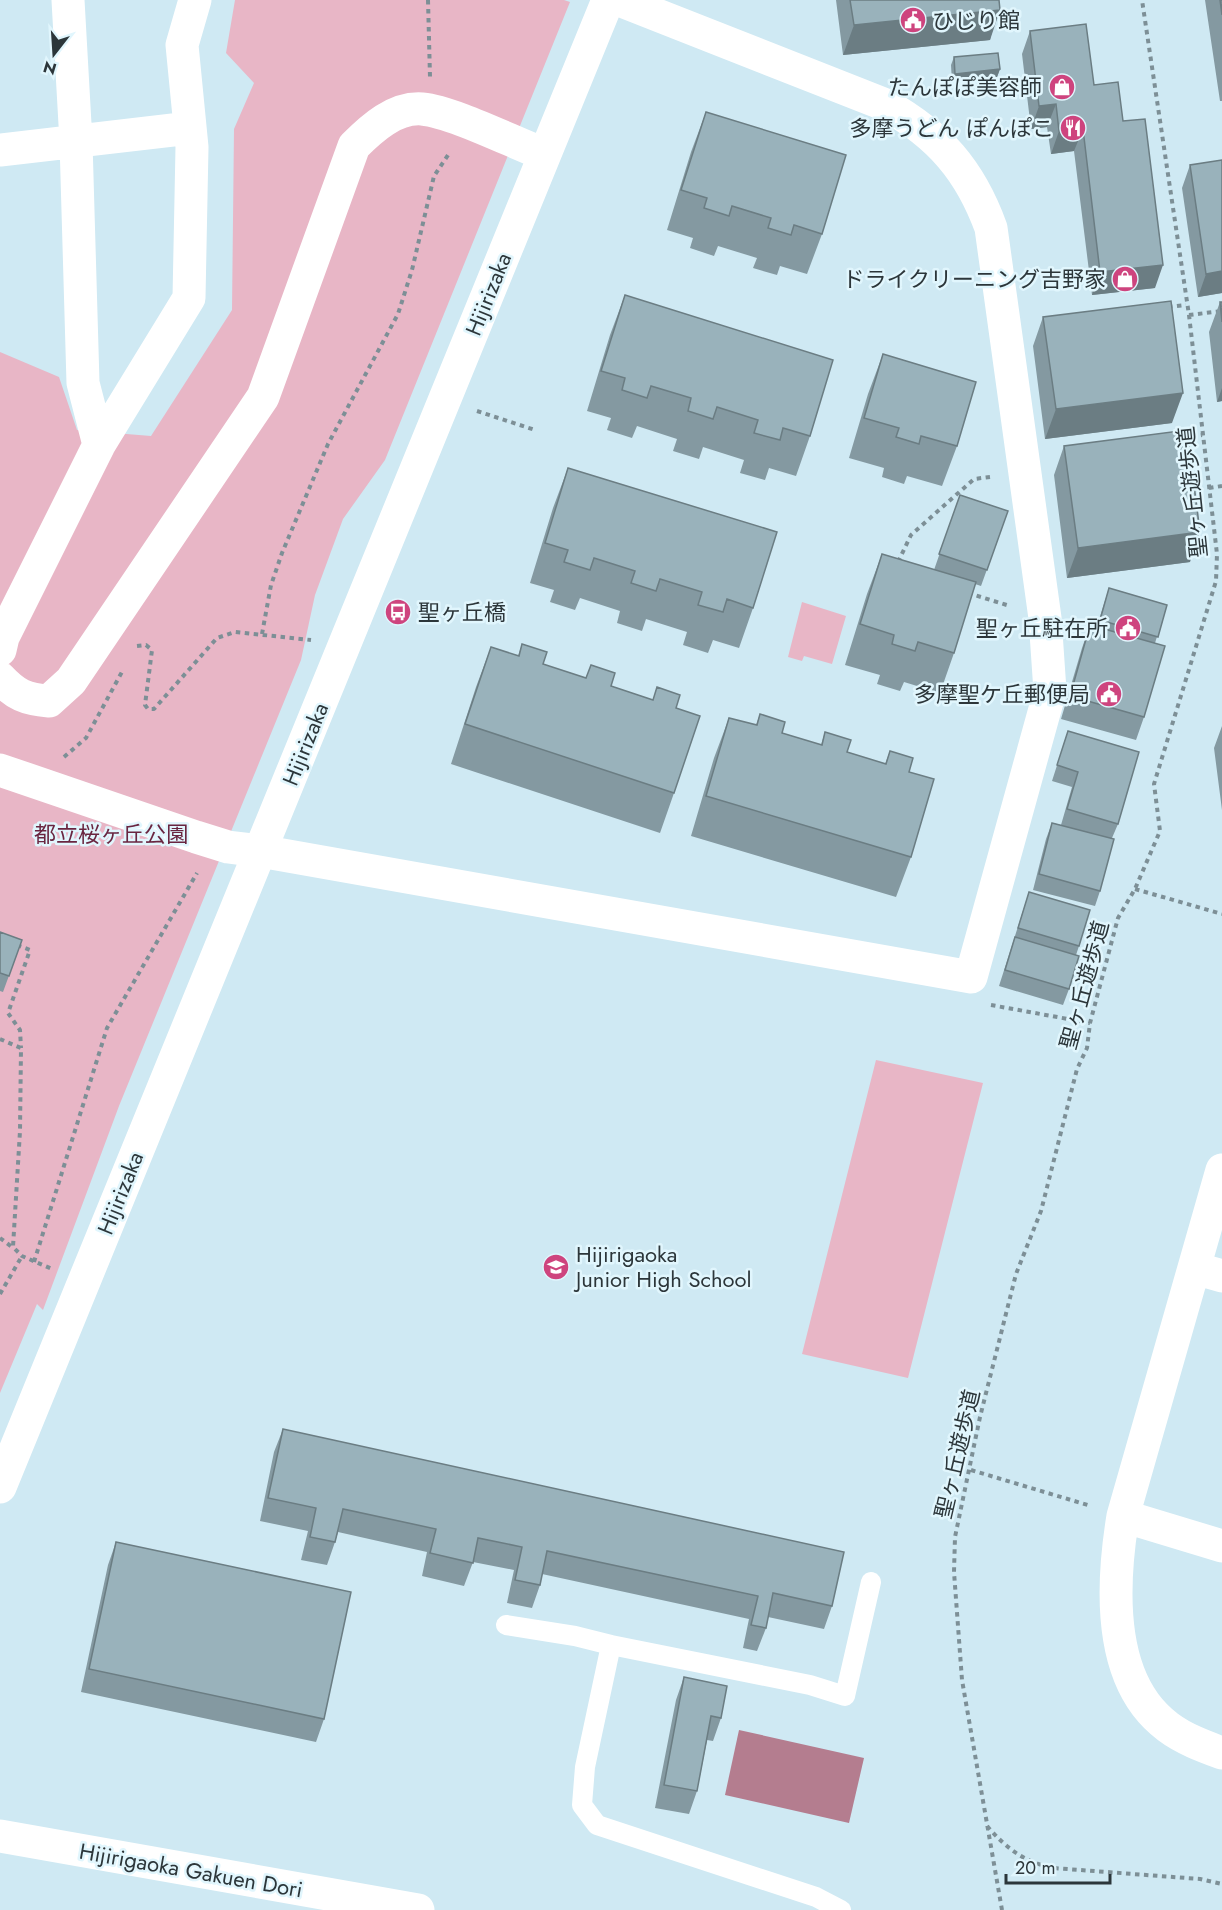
<svg xmlns="http://www.w3.org/2000/svg" width="1222" height="1910" viewBox="0 0 1222 1910" font-family="Jost,'Noto Sans JP',sans-serif">
<style>
.green{fill:#e8b6c6}
.water{fill:#b47d8f}
.lines{fill:none;stroke-linecap:round;stroke-linejoin:round}
.path{stroke:#7d8f96;stroke-width:4;stroke-dasharray:4.5 4.5;stroke-linecap:butt}
.lane{stroke:#fff;stroke-width:20}
.street{stroke:#fff;stroke-width:33}
.secondary{stroke:#fff;stroke-width:33}
.wall{fill:#8499a1}
.shaded-wall{fill:#6b7d83}
.building{fill:#99b2bb;stroke:#6b7d83;stroke-width:1.5}
.labels{text-anchor:middle;stroke-width:5;stroke-linejoin:round;paint-order:stroke}
.poi-label{font-size:22px;fill:#2c363a;stroke:#e1f6fd;text-anchor:end}
.street-label{font-size:22px;fill:#2c363a;stroke:#e1f6fd}
.park-label{font-size:22px;fill:#692540;stroke:#e1f6fd}
</style>
<rect width="100%" height="100%" fill="#cfe9f3"/>
<path class="green" d="M235 0H564L570 2 385 460 343 519 315 595 301 660 119 1106 43 1310 37 1304 0 1393V352L59 377 77 430 151 436 232 310 234 129 254 83 226 53Z
M802 602 846 616 832 664 804 656 802 661 788 657Z
M876 1060 983 1083 908 1378 802 1354Z"/>
<path class="water" d="M739 1730 864 1758 849 1823 725 1795Z"/>
<g class="lines">
<path class="path" d="M428 0 430 77
M1168 307 1186 305
M1189 315 1222 311
M477 411 535 430
M1183 438 1202 435
M1209 488 1222 486
M898 562 911 535 974 479 990 477
M968 593 1010 606
M262 634 271 585 282 553 328 444 398 314 412 270 434 176 450 152
M137 646 146 645 152 650 145 705 148 709H154L217 638 235 632 311 640
M64 757 86 738 123 670
M1135 889 1222 914
M17 945 30 950 8 1013 20 1030 21 1048
M991 1005 1090 1023
M0 1039 21 1048 20 1131 13 1247 22 1256 52 1269
M0 1238 12 1247
M34 1262 107 1028 197 873
M0 1294 22 1256
M971 1470 1091 1506
M987 1826C1006 1848 1024 1862 1053 1868L1200 1879 1222 1884
M1002 1910 962 1680 954 1572 955 1537 980 1417 1016 1274 1041 1211 1077 1069 1087 1048 1090 1023 1118 918 1135 889 1160 831 1154 784 1216 581 1217 554 1189 315 1142 0"/>
<path class="lane" d="M506 1625 575 1636 611 1645
M841 1910 816 1897 597 1825 582 1805 585 1767 611 1645 810 1685 845 1696 871 1582"/>
<path class="street" d="M68 0 76 142 83 383 99 445
M0 150 190 128
M0 650 3 637 99 445 189 298 192 147 182 45 195 0
M0 678C16 695 25 699 49 701L71 681 263 397 354 146C372 128 395 107 422 109 453 112 512 142 544 154
M260 851 971 977 1050 691 1045 618 991 228C970 170 939 135 886 105L619 0
M1222 1170 1123 1516C1112 1583 1106 1681 1168 1727 1184 1739 1203 1746 1222 1753
M1194 1268 1222 1276
M1123 1516 1222 1546"/>
<path class="secondary" d="M0 770 196 837 228 847 260 851
M0 1487 608 0
M0 1836 418 1910"/>
</g>
<path class="wall" d="M836 0H999L990 40 843 55Z
M1205 0H1222V101H1220Z
M1030 31 1094 85 1123 121 1155 288 1092 295 1074 151 1051 154 1047 127 1031 129 1022 54Z
M954 57 1000 69 997 77 952 82 951 65Z
M706 112 822 234 807 274 780 266 777 275 753 268 757 258 718 246 714 256 690 248 693 238 667 230 691 152Z
M1222 160V293L1198 297 1182 188 1190 165Z
M625 295 810 436 796 476 769 468 765 480 740 473 744 460 703 447 699 459 673 451 677 439 637 426 632 438 607 430 611 418 587 411 610 335Z
M1220 302H1222V401L1217 402 1209 332Z
M1043 317 1172 423 1045 439 1033 346Z
M883 354 957 446 942 486 907 476 904 484 882 477 884 468 849 458 868 394Z
M1064 446 1190 562 1067 578 1054 475Z
M568 468 753 608 739 648 713 640 708 653 683 645 687 632 646 619 642 631 617 623 620 611 580 598 575 610 550 602 554 590 530 583 553 508Z
M960 495 1008 511 981 586 975 584 954 653 940 693 904 682 900 691 877 684 880 675 845 665 867 594 882 554 934 570Z
M1109 588 1167 605 1155 643 1144 717 1136 740 1061 719 1082 648 1090 625 1097 626Z
M522 644 543 664 676 708 674 793 660 833 451 764 476 687 491 647 518 656Z
M760 714 782 733 821 745 825 732 847 752 885 764 890 751 909 772 911 857 896 897 691 836 714 758 729 718 756 725Z
M1222 726V810L1214 748Z
M1068 731 1118 824 1112 838 1100 891 1095 906 1033 890 1046 839 1052 823 1061 825 1072 787 1052 781Z
M1029 892 1079 946 1076 955 1069 989 1063 1005 999 986Z
M0 932 22 940 3 992 0 991Z
M283 1429 832 1606 824 1629 768 1617 766 1628 757 1651 743 1648 749 1619 542 1574 540 1585 532 1608 507 1603 514 1570 473 1562 464 1586 422 1576 427 1552 338 1532 335 1542 327 1565 301 1560 308 1531 260 1521 274 1452Z
M116 1542 324 1719 316 1742 81 1692 108 1565Z
M684 1677 721 1718 713 1741 707 1740 697 1791 689 1814 655 1808 676 1700Z"/>
<path class="shaded-wall" d="M1000 10 990 40 843 55 854 25Z
M1000 69 997 77 952 82 955 74Z
M1056 104 1047 127 1031 129 1039 106Z
M1083 129 1074 151 1051 154 1059 131Z
M1163 265 1155 288 1092 295 1100 272Z
M1222 271V293L1198 297 1206 274Z
M1222 388V401L1217 402Z
M1183 393 1172 423 1045 439 1056 409Z
M1200 532 1190 562 1067 578 1078 548Z"/>
<path class="building" d="M850 0H999L1000 10 854 25Z
M1220 0H1222V15Z
M1086 24 1094 85 1118 82 1123 121 1145 119 1163 265 1100 272 1083 129 1059 131 1056 104 1039 106 1030 31Z
M998 53 1000 69 955 74 954 57Z
M706 112 846 155 822 234 794 225 791 235 768 228 771 218 732 206 729 216 704 208 707 198 681 190Z
M1222 160V271L1206 274 1190 165Z
M625 295 833 360 810 436 783 428 780 440 754 433 758 420 717 407 713 419 688 411 691 398 651 386 647 398 622 390 625 378 601 371Z
M1171 301 1183 393 1056 409 1043 317Z
M1220 302H1222V322Z
M883 354 976 382 957 446 921 436 919 444 896 437 899 428 864 418Z
M1187 430 1200 532 1078 548 1064 446Z
M568 468 777 532 753 608 727 599 723 612 698 605 702 592 660 579 656 591 631 583 635 571 594 558 590 570 564 562 568 550 545 543Z
M960 495 1008 511 987 570 939 554Z
M882 554 976 582 954 653 918 642 915 651 892 644 894 635 860 624Z
M1109 588 1167 605 1158 637 1100 620Z
M1090 625 1165 646 1144 717 1070 696Z
M522 644 547 652 543 664 586 678 591 665 615 673 611 686 653 700 657 687 680 695 676 708 700 716 674 793 465 724 491 647 519 656Z
M760 714 785 722 782 733 822 745 825 732 851 740 847 752 886 764 890 751 913 758 909 772 934 779 911 857 706 796 729 718 757 725Z
M1068 731 1139 752 1118 824 1067 809 1078 772 1057 765Z
M1052 823 1114 839 1100 891 1039 874Z
M1029 892 1090 910 1079 946 1018 928Z
M0 932 22 940 9 976 0 973Z
M1015 937 1079 956 1069 989 1005 970Z
M283 1429 844 1552 832 1606 773 1593 766 1628 751 1625 758 1596 547 1551 540 1585 515 1580 522 1547 478 1538 473 1563 430 1553 436 1529 343 1509 335 1542 310 1537 316 1508 268 1498Z
M116 1542 351 1592 324 1719 89 1669Z
M684 1677 727 1686 721 1718 711 1716 697 1791 664 1785Z"/>
<defs>
<symbol id="civic-disc" viewBox="-11 -11 22 22"><circle r="9.5" fill="#ce447e" stroke="#e1f6fd"/><path d="M-.6-6.5H3V-4.5H.6V-3L4-1V1h2V6H-6V1h2V-1L-.6-3ZM-1.2 2.5V6h2.4V2.5Z" fill="#fff"/></symbol>
<symbol id="shop-disc" viewBox="-11 -11 22 22"><circle r="9.5" fill="#ce447e" stroke="#e1f6fd"/><path d="M-5-2.5h2.3a2.7 3.5 0 0 1 5.4 0H5L5.5 6h-11ZM-1.5-2.5h3a1.5 2.3 0 0 0-3 0Z" fill="#fff"/></symbol>
<symbol id="restaurant-disc" viewBox="-11 -11 22 22"><circle r="9.5" fill="#ce447e" stroke="#e1f6fd"/><path d="M-5-6h1v4h1v-4h1v4h1v-4h1v5L-1.5 .5V6h-2V.5L-5-1ZM5-6V6H3V1.5H1.5Q1.5-4 5-6Z" fill="#fff"/></symbol>
<symbol id="bus-disc" viewBox="-11 -11 22 22"><circle r="9.5" fill="#ce447e" stroke="#e1f6fd"/><path d="M-5-6H5V4H4V6H2V4H-2V6H-4V4H-5ZM-3.5-4V0h7V-4ZM-3.5 1.2v1.5H-2V1.2ZM2 1.2v1.5H3.5V1.2Z" fill="#fff"/></symbol>
<symbol id="school-disc" viewBox="-11 -11 22 22"><circle r="9.5" fill="#ce447e" stroke="#e1f6fd"/><path d="M0-5L7-2L0 1L-7-2ZM-4 1L0 2.5L4 1V4Q0 6-4 4Z" fill="#fff"/></symbol>
</defs>
<g fill-rule="evenodd">
<use href="#civic-disc" x="898" y="5" width="30" height="30"/>
<use href="#shop-disc" x="1047" y="72" width="30" height="30"/>
<use href="#restaurant-disc" x="1058" y="113" width="30" height="30"/>
<use href="#shop-disc" x="1110" y="264" width="30" height="30"/>
<use href="#bus-disc" x="383" y="597" width="30" height="30"/>
<use href="#civic-disc" x="1113" y="613" width="30" height="30"/>
<use href="#civic-disc" x="1094" y="679" width="30" height="30"/>
<use href="#school-disc" x="541" y="1252" width="30" height="30"/>
</g>
<g class="labels">
<g class="poi-label">
<text x="932" y="28" text-anchor="start">ひじり館</text>
<text x="1042" y="95">たんぽぽ美容師</text>
<text x="1054" y="136">多摩うどん ぽんぽこ</text>
<text x="1106" y="287">ドライクリーニング吉野家</text>
<text x="418" y="620" text-anchor="start">聖ヶ丘橋</text>
<text x="1108" y="636">聖ヶ丘駐在所</text>
<text x="1090" y="702">多摩聖ケ丘郵便局</text>
<text x="576" y="1262" text-anchor="start">Hijirigaoka<tspan x="576" dy="25">Junior High School</tspan></text>
</g>
<g class="street-label">
<text transform="translate(488 294) rotate(-68)" y="8">Hijirizaka</text>
<text transform="translate(1192 492) rotate(-96)" y="8">聖ヶ丘遊歩道</text>
<text transform="translate(305 744) rotate(-68)" y="8">Hijirizaka</text>
<text transform="translate(1084 985) rotate(-75)" y="8">聖ヶ丘遊歩道</text>
<text transform="translate(120 1193) rotate(-68)" y="8">Hijirizaka</text>
<text transform="translate(957 1454) rotate(-77)" y="8">聖ヶ丘遊歩道</text>
<text transform="translate(191 1870) rotate(10)" y="8">Hijirigaoka Gakuen Dori</text>
</g>
<g class="park-label">
<text x="111" y="842">都立桜ヶ丘公園</text>
</g>
</g>
<g transform="translate(54 54) rotate(197)" stroke="#e1f6fd" stroke-width="4.5" paint-order="stroke">
<path d="M0-4.5L10 22L0 15L-10 22Z" fill="#2c363a"/>
<text y="-9" font-size="16" font-weight="bold" text-anchor="middle" fill="#2c363a">N</text>
</g>
<path d="M1006 1874v9h104v-9" fill="none" stroke="#2c363a" stroke-width="3"/>
<text x="1015" y="1874" font-size="18" fill="#2c363a" stroke="#e1f6fd" stroke-width="4.5" paint-order="stroke">20 m</text>
</svg>
